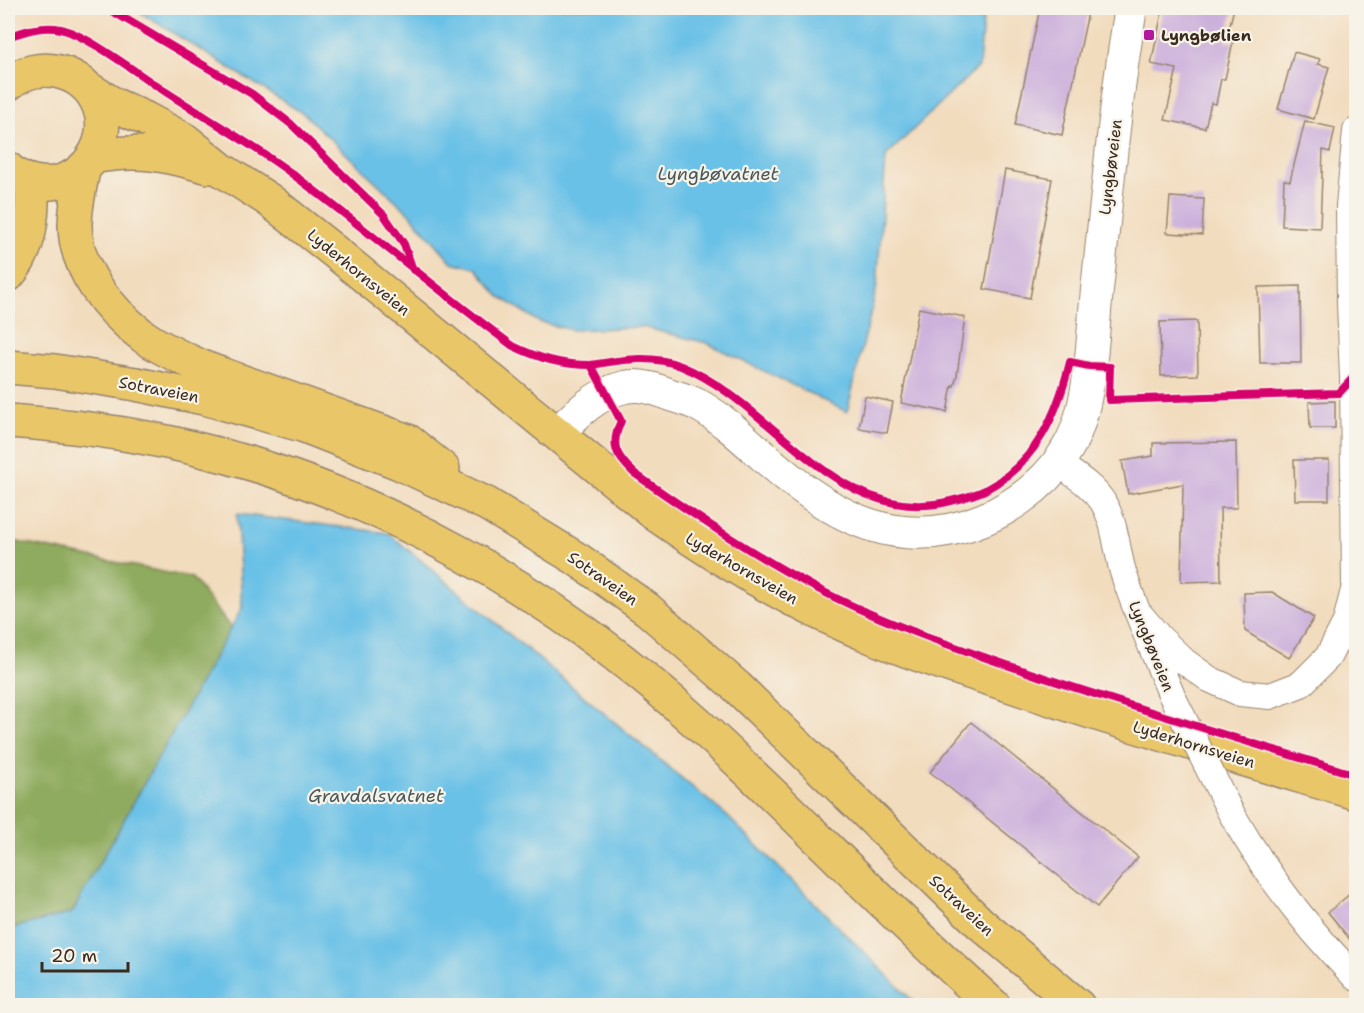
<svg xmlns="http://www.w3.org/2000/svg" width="1364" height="1013" viewBox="0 0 1364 1013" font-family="'Shantell Sans',sans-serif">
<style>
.forest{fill:#8fab5e;stroke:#656a3e;stroke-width:1.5}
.water{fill:#6ac1e7;stroke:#527682;stroke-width:1.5}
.building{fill:#ccb0dc}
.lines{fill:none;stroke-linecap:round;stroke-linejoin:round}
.minor-casing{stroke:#96836e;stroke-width:28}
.tertiary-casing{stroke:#96836e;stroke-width:34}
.primary-casing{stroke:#96836e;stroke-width:36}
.motorway-casing{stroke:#96836e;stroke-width:36}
.minor{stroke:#fff;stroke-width:26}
.tertiary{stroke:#fff;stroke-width:32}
.primary{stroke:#e9c769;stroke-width:33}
.motorway{stroke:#e9c769;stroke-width:33}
.minor-bridge-casing{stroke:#96836e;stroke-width:28;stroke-linecap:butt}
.minor-bridge{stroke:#fff;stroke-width:26}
.cycleway-casing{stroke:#f7f3e8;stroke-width:11}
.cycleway{stroke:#d6006c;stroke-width:8}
.poi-dot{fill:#b5179e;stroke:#f7f3e8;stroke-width:2}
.labels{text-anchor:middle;stroke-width:4.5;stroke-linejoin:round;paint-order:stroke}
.poi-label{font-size:16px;font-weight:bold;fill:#3b2a1e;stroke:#f7f3e8;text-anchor:start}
.street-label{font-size:16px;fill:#3b2a1e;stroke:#f7f3e8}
.water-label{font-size:18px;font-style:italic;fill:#49575a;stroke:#f7f3e8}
</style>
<rect width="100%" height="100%" fill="#f7f3e8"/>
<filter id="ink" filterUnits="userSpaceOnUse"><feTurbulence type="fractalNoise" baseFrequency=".0167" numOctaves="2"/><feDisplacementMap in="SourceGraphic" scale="12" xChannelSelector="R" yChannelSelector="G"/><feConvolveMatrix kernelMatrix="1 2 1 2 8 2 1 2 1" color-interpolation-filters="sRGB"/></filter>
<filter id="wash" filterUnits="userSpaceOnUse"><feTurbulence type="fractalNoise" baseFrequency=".008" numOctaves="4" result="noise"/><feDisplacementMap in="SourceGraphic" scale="24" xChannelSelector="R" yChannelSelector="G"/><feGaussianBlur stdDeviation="1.35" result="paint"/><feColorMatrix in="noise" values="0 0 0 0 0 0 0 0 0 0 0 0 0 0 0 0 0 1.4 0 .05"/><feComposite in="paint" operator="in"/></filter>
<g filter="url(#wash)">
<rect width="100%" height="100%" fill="#f2dcbe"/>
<path class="forest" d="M8 540 192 578 231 628 72 913 8 929Z"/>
<path class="water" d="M133 8H984L979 66 886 156 877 286 847 412 707 343 642 327 572 330 539 322 499 296 476 268 452 262 410 214 304 114Z
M237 514 388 533 727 816 917 1005 8 1006V929L72 913 242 608Z"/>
<g id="blocks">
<path class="building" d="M1040 8H1089L1062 135 1015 125Z
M1163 8H1234L1226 41 1233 42 1225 79H1221L1216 104 1211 103 1205 128 1165 120 1177 69 1151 64Z
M1294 52 1320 59 1318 64 1329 67 1314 119 1278 109Z
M1305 121 1335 128 1330 152 1323 150 1320 228 1282 226 1284 180 1290 181Z
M1005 170 1052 179 1030 298 984 289Z
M1170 197 1204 199 1202 235 1167 233Z
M1300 286 1301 363H1260L1258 287Z
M919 308 965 317 957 375 954 386 952 385 947 412 901 403Z
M1197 321 1198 375 1161 376 1160 322Z
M865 396 893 402 887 433 859 428Z
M1335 401V428H1310L1309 402Z
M1236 442 1237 508H1220L1221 581 1181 582 1183 484 1128 494 1122 461 1153 456V443Z
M1294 460H1329V500H1295Z
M1272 592 1314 618 1289 658 1245 631 1244 593Z
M971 722 1138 857 1097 907 930 772Z
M1356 889V947L1328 912Z"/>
</g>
</g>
<g filter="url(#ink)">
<use href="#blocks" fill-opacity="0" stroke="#96836e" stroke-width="1.5"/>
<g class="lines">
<defs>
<path id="minor" d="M1058 463C1074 475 1092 485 1103 502 1116 524 1116 548 1123 572 1137 615 1155 655 1172 696
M1137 611 1160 638 1184 661 1209 679 1240 693 1270 696 1301 684 1328 657 1346 622 1355 586 1353 378 1350 303 1349 206 1356 131
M1230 811C1265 873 1306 927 1356 978"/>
<path id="tertiary" d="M557 434C576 414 597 393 625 387 641 384 656 389 671 395 681 398 691 401 700 406 726 421 747 442 770 462 834 518 900 554 984 519 1019 504 1052 478 1070 444 1092 403 1092 336 1097 290 1107 196 1115 101 1131 8"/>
<path id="primary" d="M8 84C37 59 84 69 99 106 111 138 91 173 59 182 41 186 21 181 8 169
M89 89 115 105 146 119 185 140 222 170 269 200 335 252 655 514C723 562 795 605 872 637 920 657 969 672 1018 688 1130 726 1243 759 1356 793
M93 157C138 148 167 155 209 167"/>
<path id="motorway" d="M83 170C80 188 75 206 75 225 75 269 109 310 143 336 161 349 183 358 204 368L408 441 443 469
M8 275C31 250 33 215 32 182
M8 367 55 371 136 384 204 398 302 425 399 463 487 504 577 559 647 609 737 687 980 923 1078 1006
M8 421C68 425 130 433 189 447 379 491 555 594 698 724 799 816 892 916 994 1006"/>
</defs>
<use href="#minor" class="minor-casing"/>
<use href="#tertiary" class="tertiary-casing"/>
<use href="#primary" class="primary-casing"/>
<use href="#motorway" class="motorway-casing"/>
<use href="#minor" class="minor"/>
<use href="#tertiary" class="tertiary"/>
<use href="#primary" class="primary"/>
<use href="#motorway" class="motorway"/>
<defs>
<path id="minor-bridge" d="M1172 696 1230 811"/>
</defs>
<use href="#minor-bridge" class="minor-bridge-casing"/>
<use href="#minor-bridge" class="minor-bridge"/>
<defs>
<path id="cycleway" d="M107 8 252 94 291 124 384 215 404 244 413 270
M8 37C24 31 43 25 61 29 89 36 139 75 166 92 209 120 254 145 295 176 369 231 439 292 513 346 540 359 562 365 591 365L621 421C610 445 615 455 634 473 693 515 753 555 818 589 889 626 968 652 1045 678 1148 712 1252 743 1356 775
M591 365C622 360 651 354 681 366 774 403 837 530 951 501 963 498 975 495 985 490 1036 463 1057 415 1070 362L1089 366 1110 367 1109 400 1339 393 1353 378"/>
</defs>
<use href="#cycleway" class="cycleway-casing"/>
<use href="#cycleway" class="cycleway"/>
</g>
</g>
<rect class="poi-dot" x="1143" y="29" width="12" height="12" rx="3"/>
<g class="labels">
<g class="poi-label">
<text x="1161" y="41">Lyngbølien</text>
</g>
<g class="street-label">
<text transform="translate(1110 167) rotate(-83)" y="6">Lyngbøveien</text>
<text transform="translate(359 272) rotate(39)" y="6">Lyderhornsveien</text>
<text transform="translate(159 389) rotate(11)" y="6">Sotraveien</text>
<text transform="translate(742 568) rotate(30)" y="6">Lyderhornsveien</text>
<text transform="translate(603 578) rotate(35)" y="6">Sotraveien</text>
<text transform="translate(1152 646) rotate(68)" y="6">Lyngbøveien</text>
<text transform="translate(1194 744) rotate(17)" y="6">Lyderhornsveien</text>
<text transform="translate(962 905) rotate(43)" y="6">Sotraveien</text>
</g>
<g class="water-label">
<text x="718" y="180">Lyngbøvatnet</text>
<text x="376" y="802">Gravdalsvatnet</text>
</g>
</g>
<rect width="1364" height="1013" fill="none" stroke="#f7f3e8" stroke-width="30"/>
<path d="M42 962v9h86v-9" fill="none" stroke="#3b2a1e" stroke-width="3"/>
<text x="51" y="962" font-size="18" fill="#3b2a1e" stroke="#f7f3e8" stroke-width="4.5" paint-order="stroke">20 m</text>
</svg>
